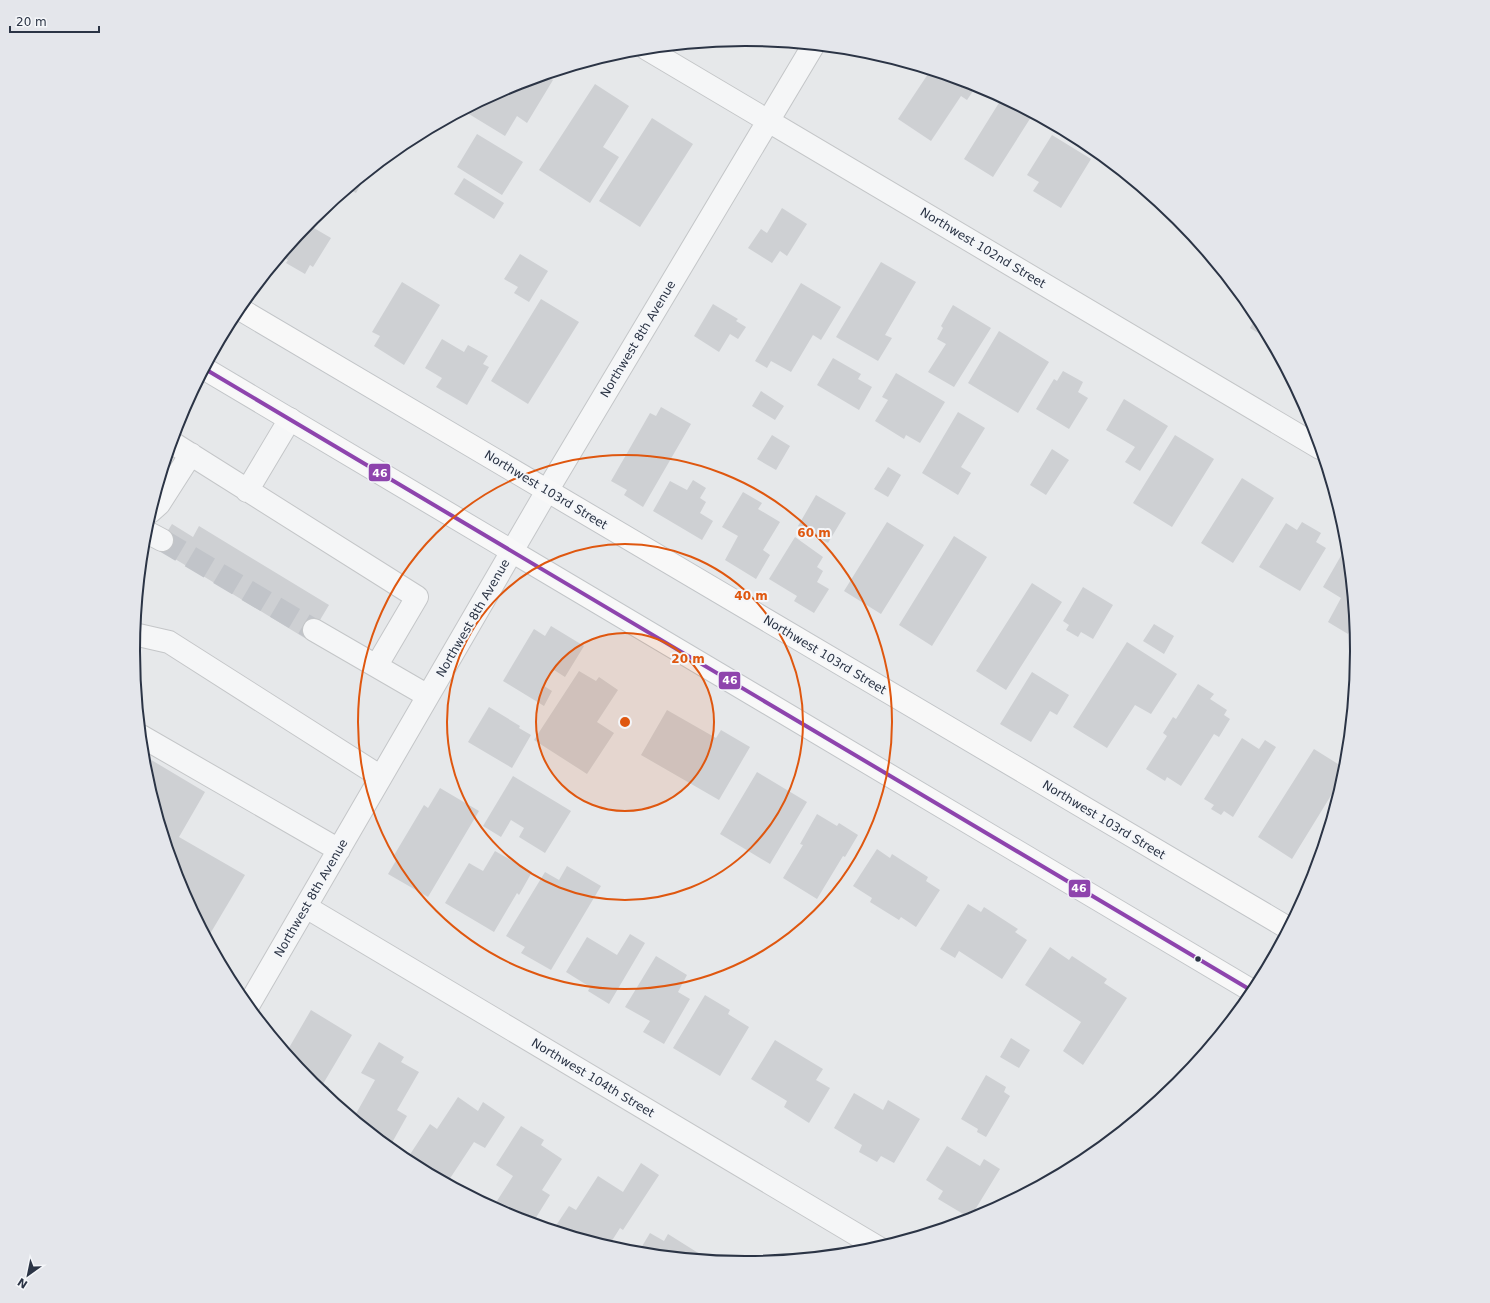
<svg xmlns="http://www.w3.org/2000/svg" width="1490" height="1303" viewBox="0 0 1490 1303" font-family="'DejaVu Sans',sans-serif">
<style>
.building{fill:#ced0d3}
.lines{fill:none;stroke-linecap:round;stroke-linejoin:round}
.minor-tunnel{stroke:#c1c4c9;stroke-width:22;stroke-dasharray:22 11;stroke-linecap:butt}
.minor-casing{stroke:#c4c6c8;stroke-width:24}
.major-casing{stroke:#c2c5c8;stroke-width:24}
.minor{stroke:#f5f6f7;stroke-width:22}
.major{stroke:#f8f8f8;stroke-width:22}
.bus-1-casing{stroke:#f4f6f9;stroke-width:7}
.bus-1{stroke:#8e44ad;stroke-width:4}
.ring{fill:none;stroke:#df570f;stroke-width:2}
.bus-dot{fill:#2b3445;stroke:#f4f6f9;stroke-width:1.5}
.labels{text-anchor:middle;stroke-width:4;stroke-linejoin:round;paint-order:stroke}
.street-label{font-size:12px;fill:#2b3445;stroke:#f4f6f9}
.rim{fill:none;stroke:#2b3445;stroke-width:2}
.centre{fill:#df570f;stroke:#f4f6f9;stroke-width:2}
.ring-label{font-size:12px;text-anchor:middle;font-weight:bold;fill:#df570f;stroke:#f4f6f9;stroke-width:4;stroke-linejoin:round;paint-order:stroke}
.line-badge{stroke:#f4f6f9;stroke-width:1.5}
.badge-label{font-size:11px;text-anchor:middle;font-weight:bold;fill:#fff}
</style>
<rect width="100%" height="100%" fill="#e6e8ea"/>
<path class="building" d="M930 71 977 85 967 100 961 96 931 141 898 119Z
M545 75 553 80 527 123 517 116 505 136 464 111 511 86Z
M595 84 629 106 603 147 619 157 590 203 539 170Z
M1002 98 1033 114 993 177 964 159Z
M652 118 693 144 640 227 599 201Z
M477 134 523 162 502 195 457 167Z
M1052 135 1091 159 1061 208 1033 191 1039 182 1027 175Z
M367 173 356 193 348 189 359 180Z
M464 178 504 203 494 219 454 194Z
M782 208 807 224 787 256 780 251 772 263 748 248 761 229 767 233Z
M307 224 331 238 313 267 310 265 305 274 286 263 288 260 281 256Z
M520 254 548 271 529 302 514 293 518 287 504 279Z
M881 262 916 282 885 335 892 338 878 361 836 337Z
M402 282 440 305 404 365 374 346 380 336 372 332Z
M801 283 841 307 821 340 813 335 791 372 771 361 767 368 755 361Z
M541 299 579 322 528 404 491 381Z
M713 304 738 319 736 321 746 327 738 339 730 334 719 352 694 336Z
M953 305 991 328 954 387 928 372 946 344 937 339 943 328 941 326Z
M1257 316 1264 330 1270 340 1250 328Z
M999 331 1049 362 1018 413 968 383Z
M442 339 464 352 468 345 488 356 483 364 489 367 467 405 436 387 442 378 425 368Z
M833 358 861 374 858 379 872 387 859 410 817 385Z
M1063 371 1083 382 1078 392 1088 398 1069 429 1036 409 1054 379 1057 381Z
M896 373 945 402 920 443 906 435 904 439 875 421 888 400 882 397Z
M761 391 784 406 775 420 752 406Z
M1124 399 1168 426 1140 471 1125 462 1135 447 1106 430Z
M661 407 691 424 643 507 624 495 627 490 611 481 650 413 656 416Z
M958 412 985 428 961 467 971 473 958 495 922 473Z
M772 435 790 446 776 470 757 459Z
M1175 435 1214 459 1172 527 1133 503Z
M1052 449 1069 460 1046 495 1030 485Z
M888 467 901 475 888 497 874 489Z
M1242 478 1274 498 1233 563 1201 543Z
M693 480 706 488 700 498 706 502 700 513 713 521 702 540 653 511 670 481 687 490Z
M743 492 762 503 758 509 780 522 763 550 770 555 756 579 725 560 738 536 722 527Z
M816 495 846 513 828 543 798 526Z
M887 522 924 545 881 614 844 591Z
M1302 522 1321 533 1316 542 1326 548 1300 591 1259 567 1286 523 1297 530Z
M172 524 193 537 199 526 329 605 308 640 157 548Z
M954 536 987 557 932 646 899 625Z
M795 537 823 557 817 567 823 571 817 582 829 589 814 613 794 601 797 596 769 579Z
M1346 547 1355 622 1348 634 1328 622 1341 598 1323 587Z
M1032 583 1062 602 1006 690 976 671Z
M1083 587 1113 605 1093 639 1081 632 1078 637 1066 630 1069 625 1063 621Z
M1154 624 1174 636 1164 654 1143 641Z
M551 626 584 646 565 677 554 670 544 686 552 691 544 706 503 681 534 629 545 636Z
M1127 642 1177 674 1151 714 1135 705 1107 748 1073 727Z
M579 671 596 681 599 677 618 690 597 722 614 733 587 774 534 740Z
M1032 672 1069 695 1057 715 1050 711 1031 742 1000 724Z
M1198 684 1214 694 1210 699 1227 710 1224 715 1230 719 1219 737 1214 734 1181 786 1167 777 1165 781 1146 769 1167 736 1163 733 1173 717 1176 719Z
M489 707 520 726 519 728 531 735 512 768 468 742Z
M667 710 716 738 721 730 750 747 719 800 641 755Z
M1242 738 1259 749 1265 740 1276 747 1233 817 1224 811 1221 815 1211 809 1214 805 1204 799Z
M1314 749 1346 769V771L1292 859 1258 837Z
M143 755 205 792 179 837 245 875 207 939 179 886 144 771Z
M757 772 807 802 770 864 720 834Z
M513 776 571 811 545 853 519 837 524 828 511 820 501 837 483 826Z
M440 788 479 811 428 897 388 874 397 859 393 857 424 805 428 808Z
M817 814 837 826 839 823 858 835 845 857 843 856 817 899 783 878 803 845 800 844Z
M1324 844 1315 872 1308 868Z
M877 849 890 858 892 854 928 877 926 881 940 890 916 927 901 917 899 920 870 902 872 898 853 886Z
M495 851 532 872 519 895 517 893 494 932 445 903 469 863 483 871Z
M567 866 601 886 551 970 521 953 525 947 506 936 545 872 559 880Z
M968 904 981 912 984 907 1018 929 1015 932 1027 940 1002 979 959 951 955 958 940 949Z
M630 934 645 943 609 1004 588 991 590 987 566 972 587 937 617 955Z
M1050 947 1069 960 1072 956 1107 979 1104 983 1127 998 1083 1065 1063 1051 1081 1022 1025 985Z
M656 956 687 975 678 992 690 999 664 1044 643 1032 650 1021 625 1007Z
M705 995 730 1010 728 1014 749 1027 720 1076 673 1048Z
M311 1010 352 1035 323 1084 329 1087 324 1094 312 1084 286 1053Z
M1011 1038 1030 1050 1019 1068 1000 1057Z
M775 1040 823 1069 816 1080 830 1088 809 1123 784 1107 787 1101 751 1079Z
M379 1042 404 1057 401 1062 419 1072 397 1110 407 1116 389 1148 353 1119 375 1080 361 1073Z
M986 1075 1006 1087 1004 1092 1010 1096 986 1137 977 1132 978 1129 961 1119Z
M854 1093 883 1110 888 1100 920 1119 894 1163 881 1156 877 1162 859 1152 862 1145 834 1128Z
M458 1097 478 1111 483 1102 505 1117 485 1148 474 1142 447 1183 407 1159 430 1124 437 1129Z
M521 1126 544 1140 541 1145 562 1159 542 1190 550 1195 532 1224 510 1217 493 1207 513 1176 496 1165Z
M947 1146 980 1166 984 1159 1000 1169 970 1218 938 1199 943 1191 926 1180Z
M641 1163 659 1175 623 1230 620 1228 608 1247 553 1230 569 1206 576 1210 598 1176 623 1192Z
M650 1233 664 1241 668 1234 703 1256 701 1260 638 1253Z"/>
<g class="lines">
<path class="minor-tunnel" d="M162 540 314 630"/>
<defs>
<path id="minor" d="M647 49 1320 448
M171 442 417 597 377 665
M247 491 290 419
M150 512 159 504 191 454
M145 531 162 540
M314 630 428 696
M134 634 169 642 381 777
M141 736 339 850
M306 907 879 1248
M248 1006 547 491 813 46"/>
<path id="major" d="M238 308 1288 928
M205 369 1254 992"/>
</defs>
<use href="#minor" class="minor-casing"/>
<use href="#major" class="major-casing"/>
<use href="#minor" class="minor"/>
<use href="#major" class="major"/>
<defs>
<path id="bus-1" d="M205 369 1254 992"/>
</defs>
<use href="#bus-1" class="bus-1-casing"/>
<use href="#bus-1" class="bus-1"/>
</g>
<circle cx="625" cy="722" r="89" fill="#df570f" fill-opacity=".12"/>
<g class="ring">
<circle cx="625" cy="722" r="89"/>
<circle cx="625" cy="722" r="178"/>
<circle cx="625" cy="722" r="267"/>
</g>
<circle class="bus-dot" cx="1198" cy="959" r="3.5"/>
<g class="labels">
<g class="street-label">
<text transform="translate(983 248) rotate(31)" y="4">Northwest 102nd Street</text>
<text transform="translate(638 339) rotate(-59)" y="4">Northwest 8th Avenue</text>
<text transform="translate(546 490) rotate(31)" y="4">Northwest 103rd Street</text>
<text transform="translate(473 618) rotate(-60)" y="4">Northwest 8th Avenue</text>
<text transform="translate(825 655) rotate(31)" y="4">Northwest 103rd Street</text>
<text transform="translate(1104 820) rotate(31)" y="4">Northwest 103rd Street</text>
<text transform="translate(311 898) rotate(-60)" y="4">Northwest 8th Avenue</text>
<text transform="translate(593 1078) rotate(31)" y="4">Northwest 104th Street</text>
</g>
</g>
<path d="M0 0H1490V1303H0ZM140 651a605 605 0 1 1 1210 0a605 605 0 1 1-1210 0Z" fill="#e4e6eb" fill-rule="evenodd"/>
<path class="rim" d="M140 651a605 605 0 1 1 1210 0a605 605 0 1 1-1210 0Z"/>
<circle cx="625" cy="722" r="6" class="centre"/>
<g class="ring-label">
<text x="814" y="537">60 m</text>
<text x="751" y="600">40 m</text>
<text x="688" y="663">20 m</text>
</g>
<g class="line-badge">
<rect x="368" y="463" width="23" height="19" rx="4" fill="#8e44ad"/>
<rect x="718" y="671" width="23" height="19" rx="4" fill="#8e44ad"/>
<rect x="1068" y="879" width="23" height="19" rx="4" fill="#8e44ad"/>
</g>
<g class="badge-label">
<text x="380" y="477">46</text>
<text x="730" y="684">46</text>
<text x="1079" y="892">46</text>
</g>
<g transform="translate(28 1275) rotate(213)" stroke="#f4f6f9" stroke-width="3" paint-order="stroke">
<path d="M0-3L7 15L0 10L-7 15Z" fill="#2b3445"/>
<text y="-6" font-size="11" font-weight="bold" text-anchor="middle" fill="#2b3445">N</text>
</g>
<path d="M10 26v6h89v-6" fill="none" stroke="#2b3445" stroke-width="2"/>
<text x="16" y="26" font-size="12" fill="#2b3445" stroke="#f4f6f9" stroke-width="3" paint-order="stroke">20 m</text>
</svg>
